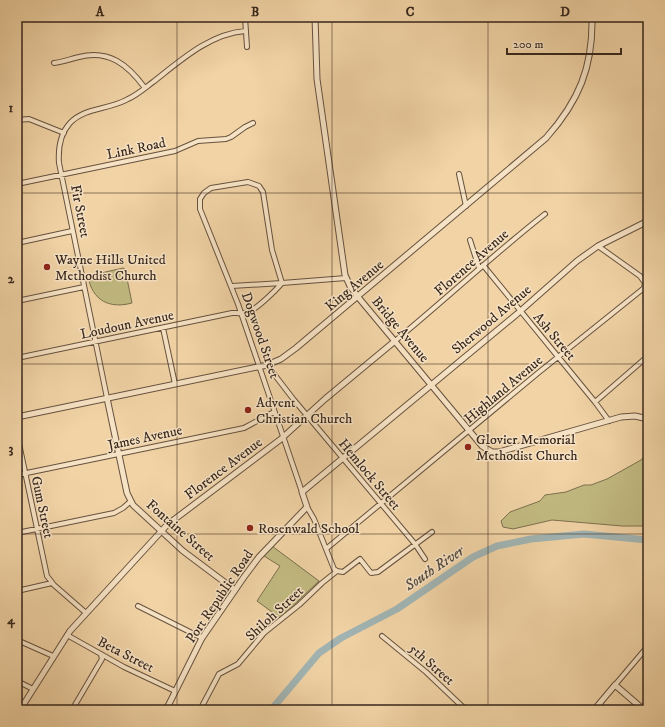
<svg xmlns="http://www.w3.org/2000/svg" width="665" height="727" viewBox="0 0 665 727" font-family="'IM FELL DW Pica',serif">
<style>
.green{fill:#c1ba81;stroke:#7c704f}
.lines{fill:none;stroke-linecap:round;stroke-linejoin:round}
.river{stroke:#a1b4b3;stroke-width:7}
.minor-casing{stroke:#66523f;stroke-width:6}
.tertiary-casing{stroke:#66523f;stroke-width:7}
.minor{stroke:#f6e2c4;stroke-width:4}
.tertiary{stroke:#f6e2c4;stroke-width:5}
.grid{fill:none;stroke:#37271d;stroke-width:1;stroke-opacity:0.55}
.poi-dot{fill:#8f2418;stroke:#f6e2c4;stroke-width:1.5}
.labels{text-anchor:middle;stroke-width:3;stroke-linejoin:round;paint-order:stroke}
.street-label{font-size:14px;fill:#37271d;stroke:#f6e2c4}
.poi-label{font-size:14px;fill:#37271d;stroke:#f6e2c4;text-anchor:start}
.water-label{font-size:15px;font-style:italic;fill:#524a42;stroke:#f6e2c4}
.neatline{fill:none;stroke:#37271d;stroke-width:1.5}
.grid-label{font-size:13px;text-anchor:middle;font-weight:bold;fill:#37271d}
</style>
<rect width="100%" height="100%" fill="#f1d3a5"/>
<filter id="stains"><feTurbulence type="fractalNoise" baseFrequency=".005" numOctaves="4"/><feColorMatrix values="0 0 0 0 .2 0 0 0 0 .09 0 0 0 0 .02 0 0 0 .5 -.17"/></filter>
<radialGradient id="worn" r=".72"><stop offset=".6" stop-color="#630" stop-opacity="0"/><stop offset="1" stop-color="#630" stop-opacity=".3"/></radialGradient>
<path class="green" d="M123 268 125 269 132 303C110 309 92 301 88 276Z
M648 452V526H622L552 520 513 529 503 527 501 521 510 512 540 501 545 495 566 492 584 485H591L607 479 641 460Z
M272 546 319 581 280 618 257 601 280 566 264 556Z"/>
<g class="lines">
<path class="river" d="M271 710 319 653 341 638 397 609 473 557 497 546 531 539 584 534 648 540"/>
<defs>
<path id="minor" d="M245 17 247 47
M54 63C63 62 70 59 79 57 109 49 128 65 145 88
M17 120 29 119 64 133
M459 174 466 206
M17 184 175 151 198 141 226 139 231 137 245 127 253 123
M470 240 479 268
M17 243 72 231
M483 265 595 402 609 421
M232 286 282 283 272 250 263 192 259 186 248 182 211 188 204 193 200 199V209L238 304 302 492
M17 301 84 287
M163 328 175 384
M395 341C446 299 494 254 545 214
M17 358 232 313C237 313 244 314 248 312 257 309 276 290 282 283L346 278
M267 365 294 400 415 544 425 559
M107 398 59 163C58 149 60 134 70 123 85 107 109 110 128 99 137 95 145 88 153 82 180 61 209 34 245 31
M595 402 648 356
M17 434 47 576 54 585 86 613
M17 475 244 428 274 412
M307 507 314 519 334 569 337 571
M17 533 114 513 123 508 131 501
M326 549 538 373 644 288 645 283 640 276 598 246
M337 571 343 572 360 559 371 573 378 572 432 532
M17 591 52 583
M138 606 202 638
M67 635 124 667 175 691
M382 636 426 672 466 710
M17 640 53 656
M17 681 33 689
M615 685 648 646
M245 709 246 710
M72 710 102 659 101 655
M200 710 219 674 238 664 264 633 299 605 322 583 337 571"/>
<path id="tertiary" d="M315 17 317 79 345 275 350 286 358 297 482 446 492 452H499L621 417 635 416 648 419
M107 398 127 493 133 505 183 551 235 590
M17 417 267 365 281 359 296 348 546 138C579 101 593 67 592 17
M20 710 70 631 167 525 281 439 325 399 395 341
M166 710 202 638 244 577 259 557 307 507 302 492 517 314 577 261 598 246 648 221
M594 710 615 685 644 710"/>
</defs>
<use href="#minor" class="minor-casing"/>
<use href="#tertiary" class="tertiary-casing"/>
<use href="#minor" class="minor"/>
<use href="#tertiary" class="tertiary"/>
</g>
<path class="grid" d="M177 17V710M332 17V710M488 17V710M17 193H648M17 364H648M17 534H648"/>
<g class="poi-dot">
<circle cx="47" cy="267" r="4"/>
<circle cx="248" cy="410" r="4"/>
<circle cx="468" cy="447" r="4"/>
<circle cx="250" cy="528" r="4"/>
</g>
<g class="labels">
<g class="street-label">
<text transform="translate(136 148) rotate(-12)" y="5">Link Road</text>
<text transform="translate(81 211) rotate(79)" y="5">Fir Street</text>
<text transform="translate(471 262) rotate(-41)" y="5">Florence Avenue</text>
<text transform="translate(354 285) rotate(-40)" y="5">King Avenue</text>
<text transform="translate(491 319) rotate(-40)" y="5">Sherwood Avenue</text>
<text transform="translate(127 324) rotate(-12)" y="5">Loudoun Avenue</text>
<text transform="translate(401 329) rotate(50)" y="5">Bridge Avenue</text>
<text transform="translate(261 335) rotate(71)" y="5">Dogwood Street</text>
<text transform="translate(555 336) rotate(50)" y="5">Ash Street</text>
<text transform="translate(503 389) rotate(-40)" y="5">Highland Avenue</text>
<text transform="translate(145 437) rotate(-12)" y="5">James Avenue</text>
<text transform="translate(223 468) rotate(-37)" y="5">Florence Avenue</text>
<text transform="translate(370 474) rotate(50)" y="5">Hemlock Street</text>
<text transform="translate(43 507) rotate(78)" y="5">Gum Street</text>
<text transform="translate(181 530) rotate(41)" y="5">Fontaine Street</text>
<text transform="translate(219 596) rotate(-56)" y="5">Port Republic Road</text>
<text transform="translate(274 613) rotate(-43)" y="5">Shiloh Street</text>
<text transform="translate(126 654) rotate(27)" y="5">Beta Street</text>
<text transform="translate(432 664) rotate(41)" y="5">5th Street</text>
</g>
<g class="poi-label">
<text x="55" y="264">Wayne Hills United<tspan x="55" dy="16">Methodist Church</tspan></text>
<text x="256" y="407">Advent<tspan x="256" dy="16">Christian Church</tspan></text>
<text x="476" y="444">Glovier Memorial<tspan x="476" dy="16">Methodist Church</tspan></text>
<text x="258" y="533">Rosenwald School</text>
</g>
<g class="water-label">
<text transform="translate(434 568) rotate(-34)" y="5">South River</text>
</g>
</g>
<rect width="665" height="727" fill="none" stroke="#f1d3a5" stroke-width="44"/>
<path d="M507 48v6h114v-6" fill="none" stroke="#37271d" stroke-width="2"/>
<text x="513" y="48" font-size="12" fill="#37271d" stroke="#f6e2c4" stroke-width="3" paint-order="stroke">200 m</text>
<rect x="22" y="22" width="621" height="683" class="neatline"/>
<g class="grid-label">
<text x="100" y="16">A</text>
<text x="255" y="16">B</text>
<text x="410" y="16">C</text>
<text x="565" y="16">D</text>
<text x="11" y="112">1</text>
<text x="11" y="283">2</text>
<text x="11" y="453">3</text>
<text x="11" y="624">4</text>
</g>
<rect width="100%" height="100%" filter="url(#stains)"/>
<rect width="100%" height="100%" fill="url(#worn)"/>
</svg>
